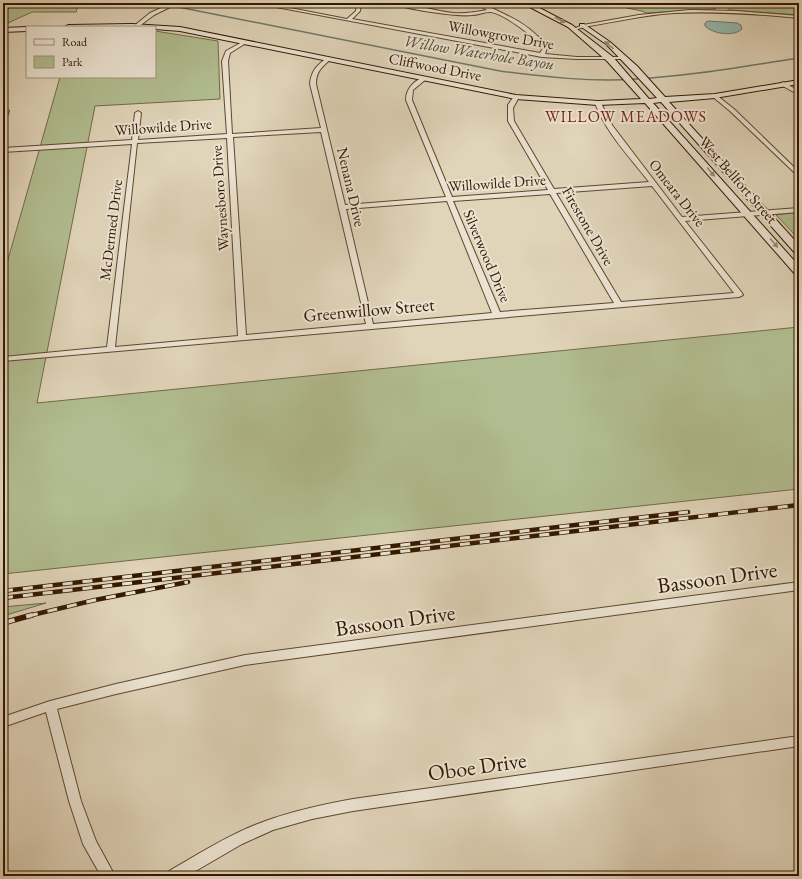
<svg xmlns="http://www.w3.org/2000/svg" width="802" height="879" viewBox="0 0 802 879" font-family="'EB Garamond',serif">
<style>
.green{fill:#b1bd90;stroke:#726a48}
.water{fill:#94b8b0;stroke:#6d786a}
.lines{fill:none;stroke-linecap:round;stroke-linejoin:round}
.stream{stroke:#6d786a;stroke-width:1.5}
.street-casing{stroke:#5e472e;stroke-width:2}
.secondary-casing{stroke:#331800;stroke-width:2}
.street{fill:#ebe3d2;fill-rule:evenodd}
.secondary{fill:#ebe3d2;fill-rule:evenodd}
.rail-far1-casing{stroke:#331800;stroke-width:4.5}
.rail-casing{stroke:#331800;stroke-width:5.5}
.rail-far1{stroke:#ebe3d2;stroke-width:3;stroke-dasharray:10;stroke-linecap:butt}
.rail{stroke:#ebe3d2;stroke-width:4;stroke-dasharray:12;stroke-linecap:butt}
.oneway{fill:#988874}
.labels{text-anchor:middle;stroke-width:4;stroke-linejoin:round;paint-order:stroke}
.far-street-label{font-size:15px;fill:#331800;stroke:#ebe3d2}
.far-water-label{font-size:16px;font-style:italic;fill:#504835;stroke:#ebe3d2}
.far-neighbourhood-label{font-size:16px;letter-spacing:1px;fill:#7a1f14;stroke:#ebe3d2}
.street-label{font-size:18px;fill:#331800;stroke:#ebe3d2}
.near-street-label{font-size:22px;fill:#331800;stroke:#ebe3d2}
</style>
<rect width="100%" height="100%" fill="#e0d4b9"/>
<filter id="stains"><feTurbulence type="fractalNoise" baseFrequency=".005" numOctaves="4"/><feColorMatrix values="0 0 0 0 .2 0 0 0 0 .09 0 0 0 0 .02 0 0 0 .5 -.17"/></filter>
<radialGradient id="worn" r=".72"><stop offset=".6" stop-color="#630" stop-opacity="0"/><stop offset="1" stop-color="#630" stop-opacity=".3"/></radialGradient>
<path class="green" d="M11 3H79L76 12H32L8 23 6 28H3V19Z
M620 3C636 3 708 0 716 9L646 13 642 11 627 8H630Z
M721 3H799V15L730 10Z
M155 31 218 41 220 99 95 106 37 403 799 327V489L3 574V277L60 77H155Z
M797 212 799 214V236H796L776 215Z
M46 603 3 616V607Z"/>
<path class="water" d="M708 21 737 23 741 25 742 29C734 37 713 34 705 26V23Z"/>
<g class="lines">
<path class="stream" d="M158 3 500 71C545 77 591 82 636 79 691 76 745 66 799 58"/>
<defs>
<path id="street" d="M172 3H178L154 15 138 27 134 26 150 13Z
M255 3H264L347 19 356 11 357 3H361L360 11 352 19 540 53 543 48C536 38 502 12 490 12 484 12 478 15 472 15 458 17 404 9 393 3 413 3 432 11 453 13 464 14 476 12 487 10L475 3H481C504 14 533 25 547 48L545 54 577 57H623L625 58 623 59H577L542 57Z
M690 10 736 11 799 16V18C758 14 716 11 674 13 644 15 614 22 584 27L575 30 573 29 583 25 639 15Z
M244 41 246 42V43L230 53 228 61 232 134 321 128 310 84C311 71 317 65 327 58L331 59C322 67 316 71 316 84L345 205 446 197 406 100C406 89 413 82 423 77L426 79 425 80 413 90 412 100 452 197 548 190 508 121V105L512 99 516 95 519 97 513 108 514 121 554 189 649 182C630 157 606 133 595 103L598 101 601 103 612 125 682 217 799 208V212L685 221 742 293 743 295 739 297 3 361V357L107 347 132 144 3 152V148L132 140 135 113 138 111 141 113 138 140 227 134 222 61 226 51ZM321 132 366 324 246 335 233 137ZM227 138 238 336 115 347 137 143ZM652 186 734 293 621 302 556 193ZM550 194 614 303 500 312 453 201ZM447 201 492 313 373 324 346 209Z
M783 82 799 91V95L781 85 780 84Z
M715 94 734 109 799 172V177L730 111 713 97 712 96Z
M6 109 9 111 6 119 3 121V112Z
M799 582V590L245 665 116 694 57 709 81 801 96 841 115 876H101L83 844 69 801 46 712 3 727V717L50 701 116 684 245 655Z
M799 736V746L353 811 312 819 273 830 242 844 187 876H167L169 871C197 855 225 837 255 825 287 812 320 805 353 799Z"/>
<path id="secondary" d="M522 3H530L572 25 613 57 649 99 657 98 631 70 606 44 580 26V24H584L610 42 637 66 665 97 715 94 799 80V84L715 98 669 102 799 245V254L795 253 661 102 653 103 799 266V275L795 274 645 103 598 105 516 99 180 31 155 29V27H65L68 25 132 24 180 27 516 95 598 101 641 99 607 61 568 27Z
M27 27V31L3 32V28Z"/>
</defs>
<use href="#street" class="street-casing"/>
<use href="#secondary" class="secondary-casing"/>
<use href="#street" class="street"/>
<use href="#secondary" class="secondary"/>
<defs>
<path id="rail-far1" d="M3 591 688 512
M3 598 799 505
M28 616 95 600 188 582"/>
<path id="rail" d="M3 623 32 615"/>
</defs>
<use href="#rail-far1" class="rail-far1-casing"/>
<use href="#rail" class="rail-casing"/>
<use href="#rail-far1" class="rail-far1"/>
<use href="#rail" class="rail"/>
</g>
<defs><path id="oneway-solid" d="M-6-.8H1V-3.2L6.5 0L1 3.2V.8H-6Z"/></defs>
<g class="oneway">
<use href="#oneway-solid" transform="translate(560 20) rotate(27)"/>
<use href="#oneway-solid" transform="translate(609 45) rotate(-139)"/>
<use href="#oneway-solid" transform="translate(711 172) rotate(49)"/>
<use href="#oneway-solid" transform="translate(774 243) rotate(49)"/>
</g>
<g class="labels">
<g class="far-street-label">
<text transform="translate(501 35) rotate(10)" y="5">Willowgrove Drive</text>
<text transform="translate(435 67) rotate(11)" y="5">Cliffwood Drive</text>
<text transform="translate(163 127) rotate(-4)" y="5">Willowilde Drive</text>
<text transform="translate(738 180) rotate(49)" y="5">West Bellfort Street</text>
<text transform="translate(497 183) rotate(-4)" y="5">Willowilde Drive</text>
<text transform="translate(351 187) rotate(77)" y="5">Nenana Drive</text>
<text transform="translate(677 193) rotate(52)" y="5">Omeara Drive</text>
<text transform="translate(220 198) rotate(-94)" y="5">Waynesboro Drive</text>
<text transform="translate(588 226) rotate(60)" y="5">Firestone Drive</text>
<text transform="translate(111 230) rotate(-83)" y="5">McDermed Drive</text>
<text transform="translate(487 256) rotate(67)" y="5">Silverwood Drive</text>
</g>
<g class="far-water-label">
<text transform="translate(479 52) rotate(9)" y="6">Willow Waterhole Bayou</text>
</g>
<g class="far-neighbourhood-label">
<text x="626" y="122">WILLOW MEADOWS</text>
</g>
<g class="street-label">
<text transform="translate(369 310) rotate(-5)" y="6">Greenwillow Street</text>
</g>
<g class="near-street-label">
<text transform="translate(717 577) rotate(-8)" y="8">Bassoon Drive</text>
<text transform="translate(395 620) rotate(-8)" y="8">Bassoon Drive</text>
<text transform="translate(477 766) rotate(-8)" y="8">Oboe Drive</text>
</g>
</g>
<rect width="802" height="879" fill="none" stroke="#e0d4b9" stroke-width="16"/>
<rect x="4" y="4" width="794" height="871" fill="none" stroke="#331800" stroke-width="2"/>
<rect x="8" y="8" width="786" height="863" fill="none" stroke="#331800"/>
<rect x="26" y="26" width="130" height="52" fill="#ebe3d2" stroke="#a1927e"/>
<rect x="34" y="39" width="20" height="6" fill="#ebe3d2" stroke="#a1927e"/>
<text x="62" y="46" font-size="12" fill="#331800">Road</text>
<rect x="34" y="56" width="20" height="12" fill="#b1bd90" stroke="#a1927e"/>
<text x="62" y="66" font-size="12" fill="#331800">Park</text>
<rect width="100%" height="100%" filter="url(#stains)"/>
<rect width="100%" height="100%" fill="url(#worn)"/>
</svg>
